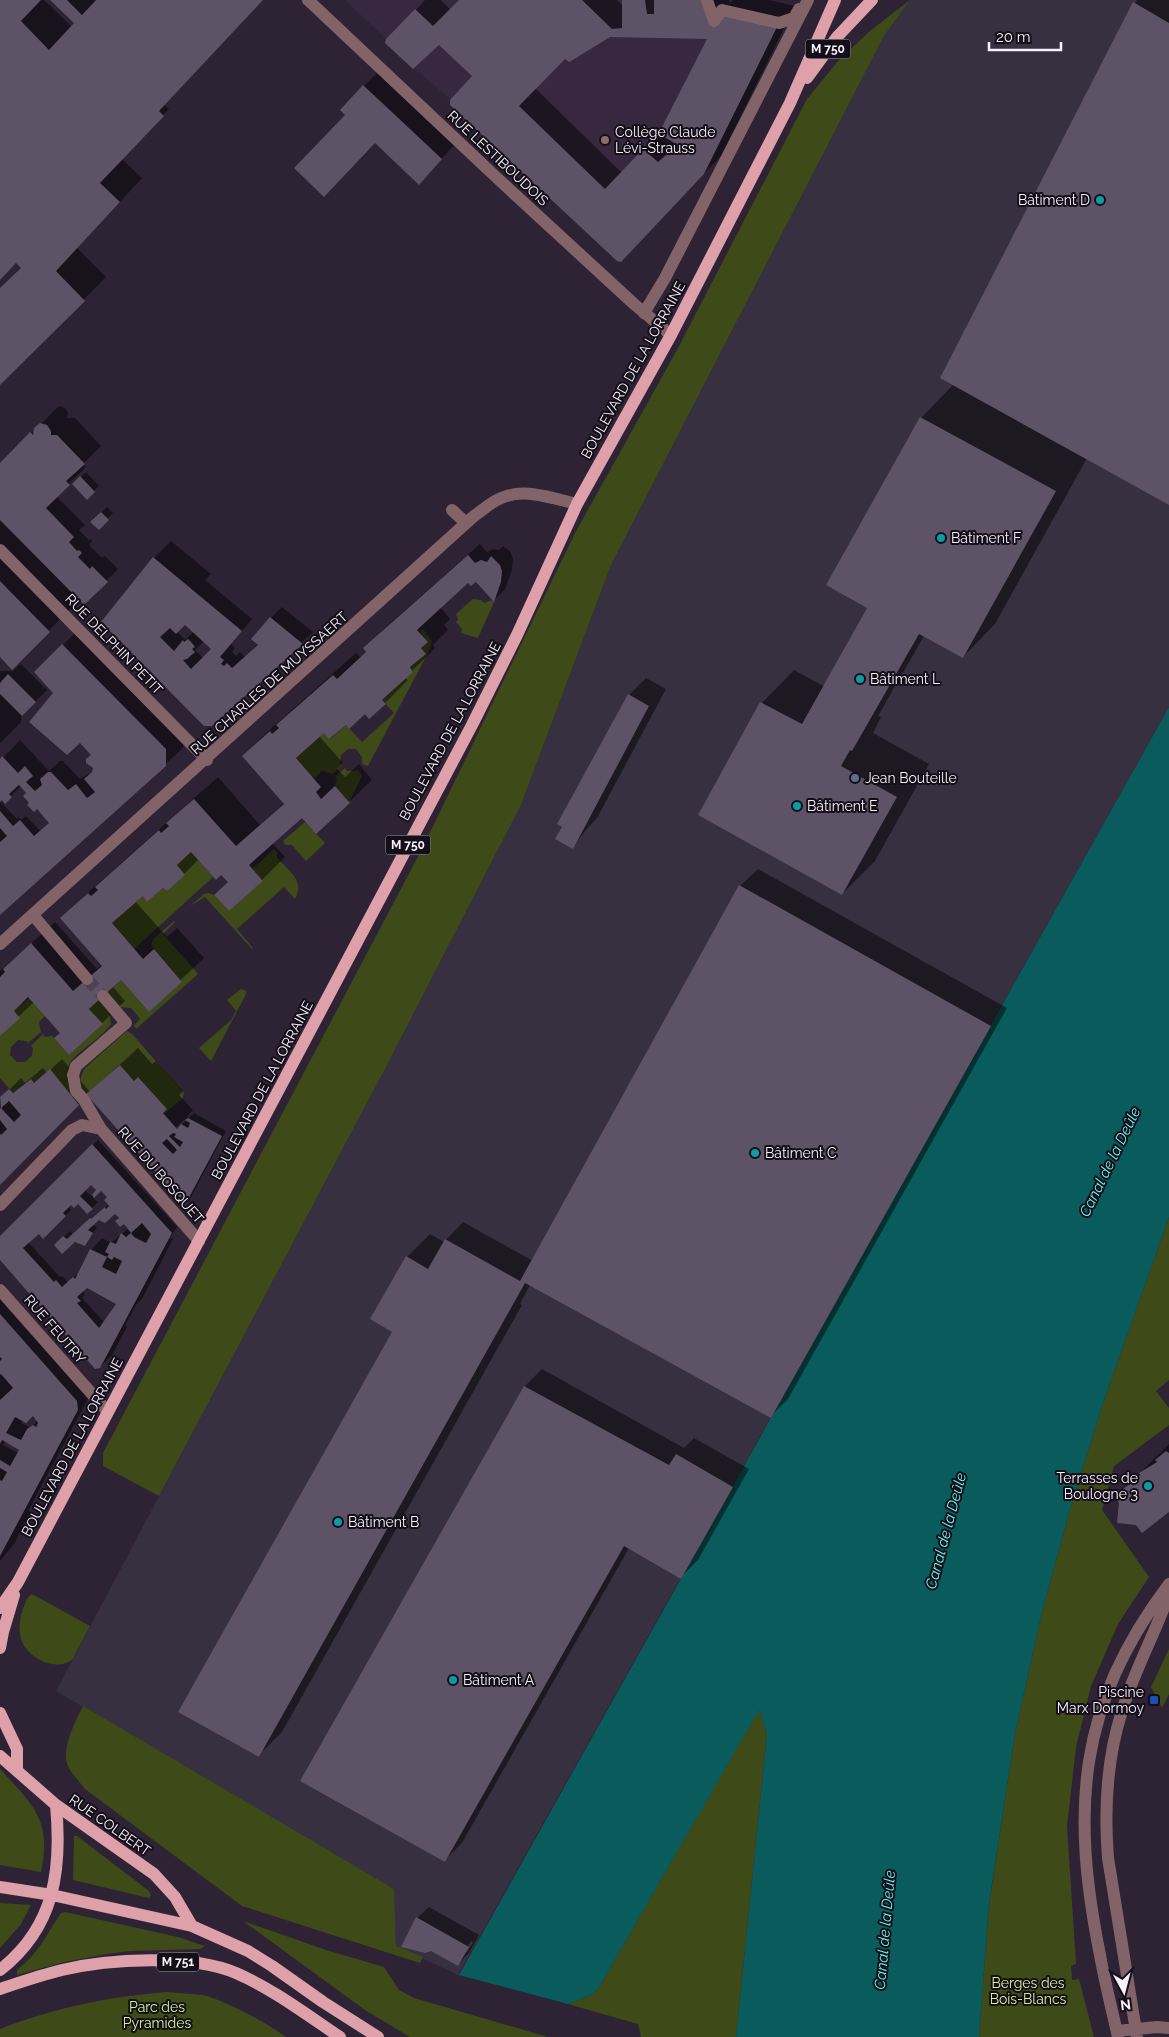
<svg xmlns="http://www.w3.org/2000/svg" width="1169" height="2037" viewBox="0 0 1169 2037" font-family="Raleway,sans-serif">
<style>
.industrial{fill:#363040}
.built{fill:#372840}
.green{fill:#3e4b19}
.water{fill:#0a5b5c}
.shadow{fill:#0007;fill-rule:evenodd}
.building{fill:#5e5266;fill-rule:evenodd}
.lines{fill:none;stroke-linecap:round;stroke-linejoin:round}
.minor-tunnel{stroke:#4c4253;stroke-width:12;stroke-dasharray:12 6;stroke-linecap:butt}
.minor{stroke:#826468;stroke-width:12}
.major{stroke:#dea0a9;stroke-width:12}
.education-dot{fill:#8d6e63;stroke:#130e17;stroke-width:2}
.culture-dot{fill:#0f9aa8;stroke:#130e17;stroke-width:2}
.service-dot{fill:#5c6f8a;stroke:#130e17;stroke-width:2}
.transit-dot{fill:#1a4fb4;stroke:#130e17;stroke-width:2}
.labels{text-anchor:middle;stroke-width:4;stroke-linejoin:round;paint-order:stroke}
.shield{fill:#130e17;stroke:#b3adb8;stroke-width:1}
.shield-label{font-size:12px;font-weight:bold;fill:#f8f1fd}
.poi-label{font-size:14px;fill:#f8f1fd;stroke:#130e17;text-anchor:start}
.street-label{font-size:14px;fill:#f8f1fd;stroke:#130e17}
.park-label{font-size:14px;fill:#d6f097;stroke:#130e17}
.water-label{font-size:15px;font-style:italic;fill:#6bf2f3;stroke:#130e17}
</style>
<rect width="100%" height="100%" fill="#2e2335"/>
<path class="industrial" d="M910 0H1169V707L458 1975 396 1946 394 1889 56 1691 386 1067 521 805 611 565 884 36Z"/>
<path class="built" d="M345 0H707L714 21 779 23 704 174 621 262 617 261 450 105V99L385 43 386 39Z"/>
<path class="green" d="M910 0 884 36 611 565 521 805 386 1067 159 1496 103 1466V1453L422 849 575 533 677 350 807 99 839 60 870 31Z
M473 599 481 600 484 603 492 600 494 602 478 638 461 633 462 629 456 622 458 620 456 614Z
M423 629 432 641 430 649 368 766 362 764V757L356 749H348L341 755 340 763 342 765 333 774 322 771 314 779 296 758 324 733 330 739 346 725 362 742 394 713 382 700 413 672 410 667 426 654 421 648 428 642 420 632Z
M345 768 347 771H355L357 769 362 776 350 800 351 802 350 803 335 786 337 780 335 777Z
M305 822 325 843 306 861 292 845H285L283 841Z
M274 849 277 852V858C289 871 305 880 295 899L284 887 237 929 253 948 252 949 205 897 190 906 204 894 209 893 214 895 229 911 263 881 252 869Z
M191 852 213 877 134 949 112 923 143 896 148 901 163 888 167 891 177 865Z
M174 921 175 922 163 934 198 974 136 1029 134 1025 140 1019 131 1008 120 1007 107 993 121 980 149 1012 182 982 151 945 153 939Z
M241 989 246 991V994L211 1061 199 1048 231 1020 236 1011 227 1000Z
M29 998 45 1016 39 1022 41 1032 28 1043 26 1041 18 1040 11 1047 10 1055 17 1062H25L32 1056 33 1048 31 1046 43 1034 45 1037 52 1036 69 1055 103 1024 89 1009 99 1000 109 1011 111 1024C86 1057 47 1055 79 1105L50 1070 34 1083 30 1079 13 1093 0 1078V1036L14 1011Z
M127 1031 132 1034 184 1093 183 1098 164 1114 163 1113 167 1109 138 1077 134 1081 120 1065 86 1094C79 1086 79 1077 85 1068Z
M1169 1217V1380L1156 1391 1169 1408V1425L1114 1466 1102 1510 1149 1577 1118 1624 1091 1686 1076 1747 1067 1826 1076 1964 1071 1966 1072 1980 1079 1979 1094 2037H979L989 1905 1015 1734 1042 1612 1070 1509 1102 1406Z
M32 1594 90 1626 72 1660C58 1670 35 1662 25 1647 17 1636 19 1618 24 1606 26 1601 27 1597 32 1594Z
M1169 1649V1694L1162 1708 1151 1687Z
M83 1706 394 1889 396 1946 423 1957 420 1963 242 1906 85 1789C79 1781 69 1771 67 1763 62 1749 76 1719 83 1706Z
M759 1709 767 1734 736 2037H641L638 2024 568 2004 589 1996 598 1989Z
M0 1769C33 1805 52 1820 41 1872L0 1865Z
M74 1836H77L149 1891 151 1896 149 1898 73 1880Z
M0 1903 31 1905 21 1924 0 1948Z
M65 1912 178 1937 205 1946 200 1949 130 1951 107 1954 64 1962 17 1975V1970C38 1954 47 1934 61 1913Z
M243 1921 326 1950 384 1967 399 1990 414 1998 548 2037H410L365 2010Z
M168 1992C180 1994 195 1993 207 1996 234 2005 263 2021 286 2037H0V2029C57 2007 107 1997 168 1992Z"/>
<path class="water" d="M1169 707V1217L1102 1406 1070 1509 1042 1612 1015 1734 989 1904 979 2037H736L767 1734 759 1710 598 1989 589 1996 568 2004 459 1975Z"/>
<path class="shadow" d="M0 0H44L72 27 76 23 52 0H262L164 105 169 109 122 159 142 178 77 248 106 277 0 383V290L22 268 17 262 0 279Z
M425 0H441L451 10 460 0H617L623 6V0H729L730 3 733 0H769L795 6 721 156 638 243 481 68 439 43 387 40ZM610 36 709 38 662 133 622 173 535 88 565 57ZM669 139 679 143 677 145Z
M1137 0H1169V503L1087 458 995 624 963 657 924 636 878 716 881 717 873 733 929 764 875 861 842 894 762 703 794 670 825 687 869 607 827 585 921 418 954 384 941 377Z
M381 69 458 141 419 183 347 115 364 86Z
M59 406 65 408 68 413 67 418H75L101 446 83 464 86 467 56 496 85 525 79 530 89 540 91 539 92 541 89 545 102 558 105 556 118 569 84 603 80 599 12 668 0 655V465Z
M86 472 99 486 87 498 74 484Z
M107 507 113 513 99 528 92 522Z
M171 541 211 574 205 580 252 619 231 644 235 648 232 652 236 656 240 652 245 657 259 644 271 618 282 607 313 632 212 725 102 621 154 558ZM185 623 194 631 185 640 177 631ZM204 641 213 649 204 659 195 650Z
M480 544 487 552 493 549 499 550 503 546 510 551 513 559 512 570 505 589 494 600 477 580 468 581 440 607 450 619 444 625 448 630 433 645 435 648 405 678 408 680 385 703 324 732 319 736 343 763 337 769 345 777 359 764 372 780 349 802 302 816 272 843 285 857 262 880 229 881 222 873 199 859 184 874 164 886 143 894 135 901 167 937 177 928 204 958 149 1010 121 979 112 986 125 1001 102 1023 62 1032 34 1002 0 1034V971L55 922 97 969 103 964 62 918 84 896 218 777 260 825 284 803 243 756 266 733 356 653 360 657 367 651 365 648 387 626Z
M80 628 183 731V748L0 913V761L20 740 49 771 60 761H63L80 779 88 774 89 775 94 771 92 754 55 693 36 672ZM21 786 28 793 31 803 50 822 40 831 26 816 21 820 19 817 17 819 0 801 2 799 5 802Z
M21 664 47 690 22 715 21 722 0 743V671H13Z
M646 678 666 689 597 818 586 830 573 847 629 695Z
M758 869 1007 1008 788 1399 771 1416 530 1285 520 1304 522 1305 282 1732 259 1755 394 1331 407 1257 430 1234 444 1242 463 1222 533 1261 740 886Z
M138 1048 152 1064 156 1061 183 1091 179 1095 193 1110 187 1116 189 1118 194 1113 226 1131 190 1199 185 1204 88 1094 0 1184V1110L3 1108 0 1104V1099L21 1078 25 1083 43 1068 47 1073 62 1059 90 1092ZM185 1119 187 1120 175 1132 173 1130Z
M98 1140 177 1227 170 1238 173 1239 142 1299 136 1305 125 1325 127 1327 112 1355 100 1367 0 1258V1238ZM91 1183 98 1190 92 1196 84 1190ZM101 1189 108 1197 109 1204 73 1235 70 1231 55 1245 75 1240 85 1245 97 1227 92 1225 99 1218 115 1213 129 1228 111 1243 102 1238 91 1250 79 1273 68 1282 62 1276 60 1277 28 1242 39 1232 43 1237 71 1210 68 1207 71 1203 78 1202 87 1213 98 1202 93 1198ZM87 1286 118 1303 104 1322 82 1298 85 1294 82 1291Z
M0 1289 89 1397 28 1511 30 1512 14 1544 0 1561ZM33 1415 38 1420 31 1428 21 1423 23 1420ZM6 1441 20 1449 18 1453 3 1445Z
M542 1369 684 1448 694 1438 749 1469 698 1560 681 1577 629 1548 462 1843 445 1860 302 1780 525 1386Z
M1169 1444V1511L1121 1503 1116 1497Z
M429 1907 479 1935 469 1953 458 1964 431 1949 417 1918ZM471 1941 473 1942 467 1952H464Z"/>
<path class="building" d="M0 0H41L21 21 49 50 74 23 50 0H67L82 15 96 0H263L159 111 164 116 100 183 120 202 56 271 85 301 0 385V288L21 268 16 263 0 280Z
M459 0H582L612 29 622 28V0H645L647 14H654V0H707L720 11 779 23 704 174 621 262 617 261 450 105V100L472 76 439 45 413 69 385 43 386 39 415 9 433 26ZM610 37 707 39 660 131 661 135 678 145 658 162 643 149 605 189 519 106 565 59 569 62 571 61Z
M1133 2 1169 23V505L940 378Z
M363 85 442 159 419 185 375 143 324 197 294 168 345 115 340 110Z
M920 417 1056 491 963 658 919 634 852 751 850 750 841 766 897 797 842 895 698 815 760 702 802 724 867 608 826 585Z
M40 423 47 425 51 431V435H57L85 464 66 481 70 485 46 508 74 537 69 542 77 551 79 550 82 553 78 557 90 569 92 566 108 582 84 605 0 520V463L30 432 33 435 34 428Z
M80 476 95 492 87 500 72 484Z
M101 512 109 520 99 530 90 522Z
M468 555 475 563 481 560 487 562 491 556 500 565 502 571 501 582 494 602 476 582 471 586 468 583 417 630 428 642 421 648 426 654 410 667 413 672 382 700 386 704 369 719 365 714 349 729 346 725 329 739 324 733 296 758 321 787 316 792 321 799 335 786 350 803 316 834 302 818 249 865 263 881 229 911 214 895 228 882 221 875 216 880 191 852 177 865 185 875 167 891 163 888 147 902 143 896 112 923 143 959 154 949 182 982 149 1012 121 980 89 1009 103 1024 69 1055 54 1038 60 1033 28 997 14 1011 20 1018 0 1036V977L5 972 3 969 31 943 73 991 102 966 60 918 88 893 91 896 98 890 95 887 159 830 161 833 169 826 166 823 194 799 236 846 284 804 242 756 270 731 272 734 279 728 276 725 333 675 337 679 366 652 363 648Z
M153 557 242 631 220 657 224 660 221 664 224 666 227 663 232 668 258 645 251 639 270 617 303 644 212 726H204L101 622ZM185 625 211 649 191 669 183 660 187 659 195 652 192 649 195 647 192 643 188 639 184 642 183 640 174 651 160 637 170 628 176 634Z
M0 581 50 632 12 670 0 657Z
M62 644 166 749V766L0 915V842L7 836 0 828V811L13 826 20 820 34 836 49 823 37 809 34 812 27 805 29 803 23 796 26 793 19 785 9 794 12 797 5 804 2 800 0 802V759L2 756 18 773 25 766 33 776 26 782 35 791 42 785 40 779 48 772H51L68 790 76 784 87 798 95 792 84 779 92 772 93 768 86 763V759L91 755 80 743 67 755 29 722 53 693 34 672Z
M8 674 36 702 22 716 0 694V683Z
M628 694 649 706 573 849 555 839 562 827 557 824Z
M739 885 991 1026 771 1418 525 1283 259 1757 178 1712 392 1332 370 1319 406 1256 428 1269 445 1239 520 1281Z
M120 1065 134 1081 138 1077 167 1109 163 1113 177 1129 181 1124 188 1128 190 1123 185 1120 188 1118 222 1136 185 1205 86 1094ZM173 1133 176 1134 174 1137 183 1142 180 1147 169 1136ZM167 1139 177 1150 173 1154 162 1143Z
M50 1069 79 1105 0 1185V1133L1 1135 7 1129 0 1120V1109L1 1108 14 1122 21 1115 9 1101 1 1108 0 1097 9 1089 13 1093 31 1079 34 1083Z
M92 1144 172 1233 100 1368 95 1369 0 1260V1236ZM91 1185 96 1190 92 1195 94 1198 101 1191 107 1197 104 1200 109 1206 106 1209 105 1207 91 1219 90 1218 67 1239 63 1236 54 1245 62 1254 75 1242 85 1246 93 1233 88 1230 99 1220 105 1223 115 1214 119 1218 115 1221 120 1227 124 1224 131 1233 142 1223 151 1234 146 1243 134 1237 131 1233 126 1237 121 1233 116 1244 110 1242 105 1252 109 1254 107 1257 112 1260 114 1257 122 1261 116 1274 102 1267 107 1257 90 1249 75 1279 73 1277 62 1287 56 1280 54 1282 23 1248 39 1234 43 1239 66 1216 63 1213 71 1205 74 1208 78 1204 87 1214 93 1209 80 1196ZM87 1288 116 1304 99 1328 77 1303 81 1301 77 1297Z
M0 1314 77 1401 78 1410 0 1556V1480L2 1481 7 1472 0 1468V1460L10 1466 19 1450 2 1440 0 1444V1400L13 1388 1 1374 0 1375V1361L2 1359 0 1357ZM33 1416 38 1423 36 1427 33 1425 27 1429 21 1440 6 1433 15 1417 26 1423Z
M524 1386 669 1465 676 1454 733 1487 681 1579 624 1546 445 1862 300 1781Z
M1166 1451 1169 1453V1512L1142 1533 1136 1525 1117 1523 1119 1503 1114 1497 1140 1475 1139 1473 1157 1462 1155 1460Z
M416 1917 469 1947 458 1966 431 1951 425 1953 401 1947Z"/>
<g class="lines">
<path class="minor-tunnel" d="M87 979 103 996"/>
<path class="minor" d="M308 0 496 177 634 304 671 335
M707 0 714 21 722 10 779 23 794 18 799 9
M644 313 665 278 808 0
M452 510 466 523
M0 550 207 760
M33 915 87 979
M0 944 474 516C483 510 493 500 504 497 526 488 555 499 577 504
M103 996 126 1023 76 1066 73 1075 76 1091 84 1100 101 1129 199 1241
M0 1205 72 1130 82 1125 101 1129
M0 1290 107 1411
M1117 2031 1157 2027 1169 2028
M1118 2037C1112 2010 1105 1983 1100 1955 1071 1810 1077 1706 1169 1584
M1137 2037 1108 1858C1104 1808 1107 1758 1122 1711 1134 1671 1155 1634 1169 1594"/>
<path class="major" d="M807 78 837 37 872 0
M0 1608 18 1582 472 725 517 635 577 504 671 335 790 103 835 0
M0 1648 3 1632 14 1595
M0 1713 17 1749V1771
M0 1756 56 1805 154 1874 175 1897 192 1926
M0 1887 52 1895 192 1926 248 1951 272 1966 323 2002 378 2037
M0 1970C55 1927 62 1870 56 1805
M0 1989C21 1982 41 1975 62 1970 108 1959 192 1954 236 1973 273 1989 307 2015 340 2037"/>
</g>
<circle class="education-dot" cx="605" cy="140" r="5"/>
<g class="culture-dot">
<circle cx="1100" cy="200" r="5"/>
<circle cx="941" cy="538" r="5"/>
<circle cx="860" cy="679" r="5"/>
<circle cx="797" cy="806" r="5"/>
<circle cx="755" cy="1153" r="5"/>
<circle cx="1148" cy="1486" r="5"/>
<circle cx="338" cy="1522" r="5"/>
<circle cx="453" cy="1680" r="5"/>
</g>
<circle class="service-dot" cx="855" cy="778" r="5"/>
<rect class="transit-dot" x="1149" y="1695" width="10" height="10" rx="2.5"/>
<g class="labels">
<g class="shield">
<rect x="805.5" y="39.5" width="45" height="19" rx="4"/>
<rect x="385.5" y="835.5" width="45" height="19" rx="4"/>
<rect x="157" y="1952.5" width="42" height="19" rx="4"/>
</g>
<g class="shield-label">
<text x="828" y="53">M 750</text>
<text x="408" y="849">M 750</text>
<text x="178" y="1966">M 751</text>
</g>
<g class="poi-label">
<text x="615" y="137">Collège Claude<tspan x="615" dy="16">Lévi-Strauss</tspan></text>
<text x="1090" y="205" text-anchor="end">Bâtiment D</text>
<text x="951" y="543">Bâtiment F</text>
<text x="870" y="684">Bâtiment L</text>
<text x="865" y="783">Jean Bouteille</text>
<text x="807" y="811">Bâtiment E</text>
<text x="765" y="1158">Bâtiment C</text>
<text x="1138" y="1483" text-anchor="end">Terrasses de<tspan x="1138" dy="16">Boulogne 3</tspan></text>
<text x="348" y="1527">Bâtiment B</text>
<text x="463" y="1685">Bâtiment A</text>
<text x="1144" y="1697" text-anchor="end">Piscine<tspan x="1144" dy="16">Marx Dormoy</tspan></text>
</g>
<g class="street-label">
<text transform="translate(498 158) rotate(43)" y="5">RUE LESTIBOUDOIS</text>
<text transform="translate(633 370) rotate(-61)" y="5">BOULEVARD DE LA LORRAINE</text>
<text transform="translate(114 644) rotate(46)" y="5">RUE DELPHIN PETIT</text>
<text transform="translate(269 683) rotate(-42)" y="5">RUE CHARLES DE MUYSSAERT</text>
<text transform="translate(450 731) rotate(-62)" y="5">BOULEVARD DE LA LORRAINE</text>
<text transform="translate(262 1090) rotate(-62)" y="5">BOULEVARD DE LA LORRAINE</text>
<text transform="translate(161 1175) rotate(49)" y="5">RUE DU BOSQUET</text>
<text transform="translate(55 1329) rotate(49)" y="5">RUE FEUTRY</text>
<text transform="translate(72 1447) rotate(-62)" y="5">BOULEVARD DE LA LORRAINE</text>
<text transform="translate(110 1825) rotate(35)" y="5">RUE COLBERT</text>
</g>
<g class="park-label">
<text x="1028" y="1988">Berges des<tspan x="1028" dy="16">Bois-Blancs</tspan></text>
<text x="157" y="2012">Parc des<tspan x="157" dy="16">Pyramides</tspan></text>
</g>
<g class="water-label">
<text transform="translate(1110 1162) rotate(-64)" y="5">Canal de la Deûle</text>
<text transform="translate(946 1531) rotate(-75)" y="5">Canal de la Deûle</text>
<text transform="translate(885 1930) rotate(-85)" y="5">Canal de la Deûle</text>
</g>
</g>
<g transform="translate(1124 1992) rotate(173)" stroke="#130e17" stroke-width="4" paint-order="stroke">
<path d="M0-4L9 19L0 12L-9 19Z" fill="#f8f1fd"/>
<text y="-8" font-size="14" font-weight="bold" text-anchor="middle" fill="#f8f1fd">N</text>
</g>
<path d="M989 42v8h72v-8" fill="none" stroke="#f8f1fd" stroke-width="2.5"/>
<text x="996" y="42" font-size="15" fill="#f8f1fd" stroke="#130e17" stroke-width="4" paint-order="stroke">20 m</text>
</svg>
